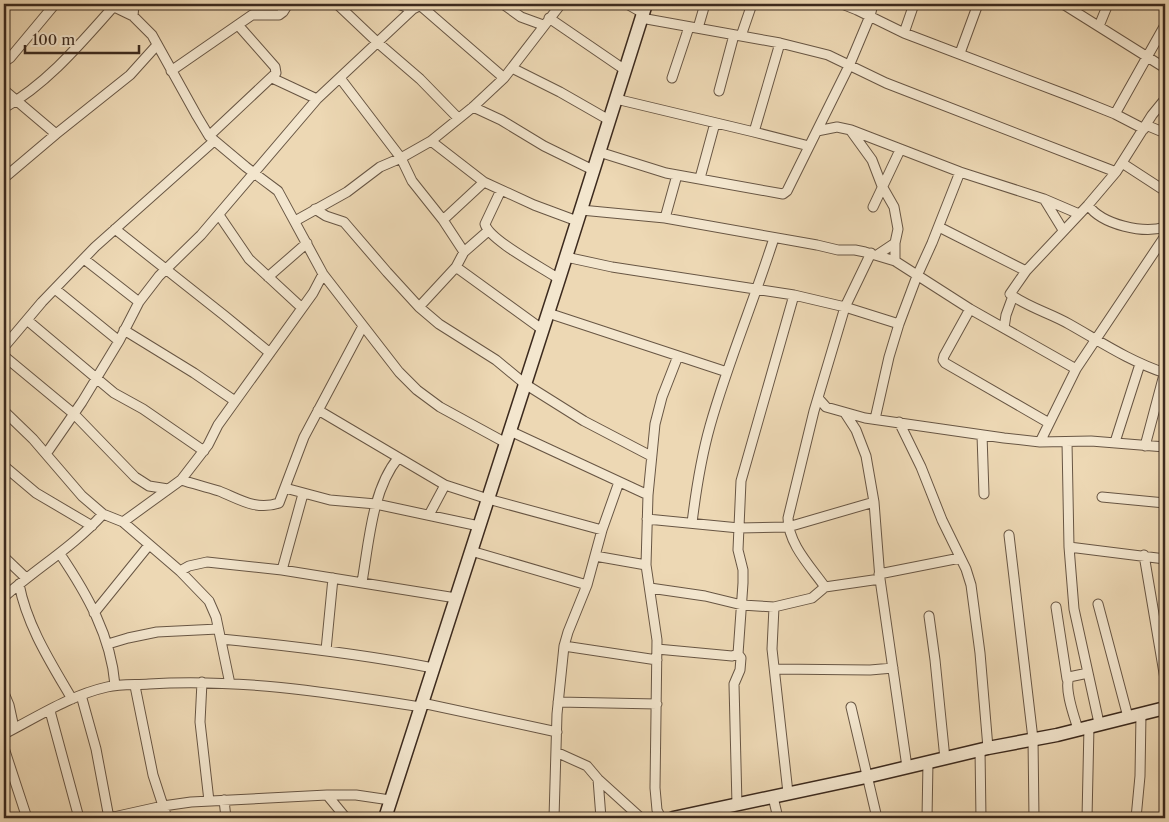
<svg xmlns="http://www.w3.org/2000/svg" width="1169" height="822" viewBox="0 0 1169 822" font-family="'Libre Caslon Text',serif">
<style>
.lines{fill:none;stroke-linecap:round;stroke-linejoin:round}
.street-casing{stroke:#685644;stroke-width:11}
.secondary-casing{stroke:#3c2a1e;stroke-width:15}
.street{stroke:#f3e6ce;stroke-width:9}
.secondary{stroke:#f3e6ce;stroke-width:12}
</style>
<rect width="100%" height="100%" fill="#edd8b4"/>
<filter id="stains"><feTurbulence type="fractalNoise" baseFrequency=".004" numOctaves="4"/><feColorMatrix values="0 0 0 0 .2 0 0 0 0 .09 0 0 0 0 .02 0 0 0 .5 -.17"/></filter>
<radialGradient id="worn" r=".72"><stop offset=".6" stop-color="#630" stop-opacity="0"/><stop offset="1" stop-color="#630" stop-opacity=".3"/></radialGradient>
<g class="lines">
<defs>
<path id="street" d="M108 4 133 16 152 35 197 116 209 136 246 167 278 191 323 274 399 372 417 390 440 407 506 443
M337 4 377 42 420 79 458 118
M397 4 413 9
M503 4 521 17 543 25
M627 4 643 13
M842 4 857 10 904 33 1075 98 1115 114 1144 129
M1063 4 1165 68
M133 16 134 4
M549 18 625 70
M641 18 780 43 828 55 886 83 1116 172
M1099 26 1108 4
M698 28 705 4
M904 33 914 4
M741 36 752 4
M960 53 978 4
M4 62 10 58 55 4
M512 68 560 92 609 120
M171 71 252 15H279L283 12 288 4
M272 78 317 99
M340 78 401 158 412 181 443 220 464 252 456 267 419 307
M672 78 689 27
M4 90 56 134
M719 91 734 35
M616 99 754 132 809 146
M1165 99 1152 115 1116 172 1088 205 1026 271 1010 294C1027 307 1050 313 1069 324 1101 342 1129 361 1165 373
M473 107 501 120 544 146 593 170
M4 108C48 83 81 43 114 6
M1115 114 1165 25
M1146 125 1165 133
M817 131 837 127 851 130 960 172 1044 199 1079 214
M851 131 872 160 882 186 894 207 898 229 895 243V261
M754 132 780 43
M209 136 276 73 275 67 238 25
M431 141 484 182 534 205 577 221
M599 152 666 173 783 194 787 191 849 66 870 16 873 4
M1122 163 1165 191
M4 178 56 134 130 75 157 45
M700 178 715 123
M501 190 485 224C489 240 543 268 559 279
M1044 199 1063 230
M1088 205C1102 225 1144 234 1165 227
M873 207 900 150
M315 209 326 216 344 222 387 272 419 307 439 324 496 360 525 384 584 421 651 456
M581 210 665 218 817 245 838 250H855L865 252 895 261 970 309 1076 369
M219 215 249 259 302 308
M665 218 677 175
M443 220 484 182
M295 221 347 192 380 167 401 158 431 141 473 107 504 78 561 4
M939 227 1026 271
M115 229 225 316 270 353
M464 252 488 231
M877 255 895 243
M566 257 612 267 794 295 845 307 899 324
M84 259 139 302
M456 267 543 330
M268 277 307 243
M55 289 119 341
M970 309 944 356 943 360 945 363 1049 423
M548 313 727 372
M27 320 114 393 143 409 204 451
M1004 328 1006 315 1013 296
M124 330 194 373 235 401
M4 347 42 302 95 247 214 141
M4 356 74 414 135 477 149 486 168 489
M818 398 826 407 865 418 1004 438 1040 442 1091 441 1165 447
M318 410 445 485 488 499 602 530
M4 411 33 439 82 496 103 514
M845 413 856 430 866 456 874 502 880 579 907 767
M875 419 889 357 899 324 917 276 932 243 960 172
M899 422 921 467 942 520 966 569 971 585 980 653 988 748
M510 431 648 495
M982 435 984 494
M1040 442 1076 369 1165 236
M1067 442 1069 547 1074 609 1099 723
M1115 442 1140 364
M1145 446 1165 371
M46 454 82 402 119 341 139 302 159 276 201 235 317 99 413 9 417 7 421 6 504 78
M4 466 36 493 92 526
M181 480C194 484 206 487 219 491 239 499 256 511 279 503L304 437 363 326
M285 488 330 500 376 504 479 526
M1102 497 1165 503
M429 515 445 485
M647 519 739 528 788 527 874 502
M123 522 181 480 208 445 218 425 313 293 323 274
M692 523C696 490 701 458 710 426 728 362 754 301 774 238
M1009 535 1033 739 1034 818
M1069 547 1165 559
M471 551 587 585
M60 554C87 594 111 636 115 685
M1144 555 1165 679
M595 556 646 565
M4 557 26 578
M282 570 303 494
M180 571 189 566 207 562 282 570 456 598
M879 574 960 558
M362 582C369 542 372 490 398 458
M19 584C27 626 51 663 72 699
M825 587C811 567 788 544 788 518L814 411 845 307 871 253
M650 588 705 596 742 605 774 607 812 598 825 587 880 579
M4 597C37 568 74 546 103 514L123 522 180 571 209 601 216 617 230 684
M1098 604 1128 717
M774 607 772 649 788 793
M1056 607 1067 679
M94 613 149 545
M929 616 935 660 945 759
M221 639C292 646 363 654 433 668
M108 644 128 638 157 632 218 629
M564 646 657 660
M657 649 732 656 738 654 743 583V570L738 550 741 481 794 295
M326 650 333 578
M775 669 870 670 893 668
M202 682 200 722 209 801
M135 686 153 775 167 818
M4 693 9 705 14 728
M81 695 96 749 109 818
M558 702 657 704
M422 703 557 732
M851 707 877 818
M50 711 79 818
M1078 729C1074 716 1064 689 1069 677L1088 673
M4 734C37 717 71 695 107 687 121 684 135 685 149 684 239 678 331 693 421 707
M4 748 27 818
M980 750 981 818
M556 752 587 766 598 779 641 818
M598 779 601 818
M327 795H356L390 800
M773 797 778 818
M224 800 226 818
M737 805 734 684 740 670 741 658 738 654
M109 818 163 806 191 802 327 795 346 818
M554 818 557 714 564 646 568 632 587 585 602 530 619 482
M661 818 657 810 655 788 657 640 646 565 648 495 655 424 662 397 678 356
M927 818 928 762
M1087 818 1089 726
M1136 818 1140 776 1141 714"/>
<path id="secondary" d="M385 818 559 279 646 4
M673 818 866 777 988 748 1057 735 1165 708"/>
</defs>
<use href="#street" class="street-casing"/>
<use href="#secondary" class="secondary-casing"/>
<use href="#street" class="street"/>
<use href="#secondary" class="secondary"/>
</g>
<rect width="1169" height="822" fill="none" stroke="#edd8b4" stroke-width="20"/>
<rect x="5" y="5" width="1159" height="812" fill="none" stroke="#3c2a1e" stroke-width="2.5"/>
<rect x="10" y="10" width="1149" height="802" fill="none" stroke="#3c2a1e"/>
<path d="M25 45v8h114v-8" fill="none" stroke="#3c2a1e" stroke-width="2.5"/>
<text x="32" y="45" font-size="15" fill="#3c2a1e" stroke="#f3e6ce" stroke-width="4" paint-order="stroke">100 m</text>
<rect width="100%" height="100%" filter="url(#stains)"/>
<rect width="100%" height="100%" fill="url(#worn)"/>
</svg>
